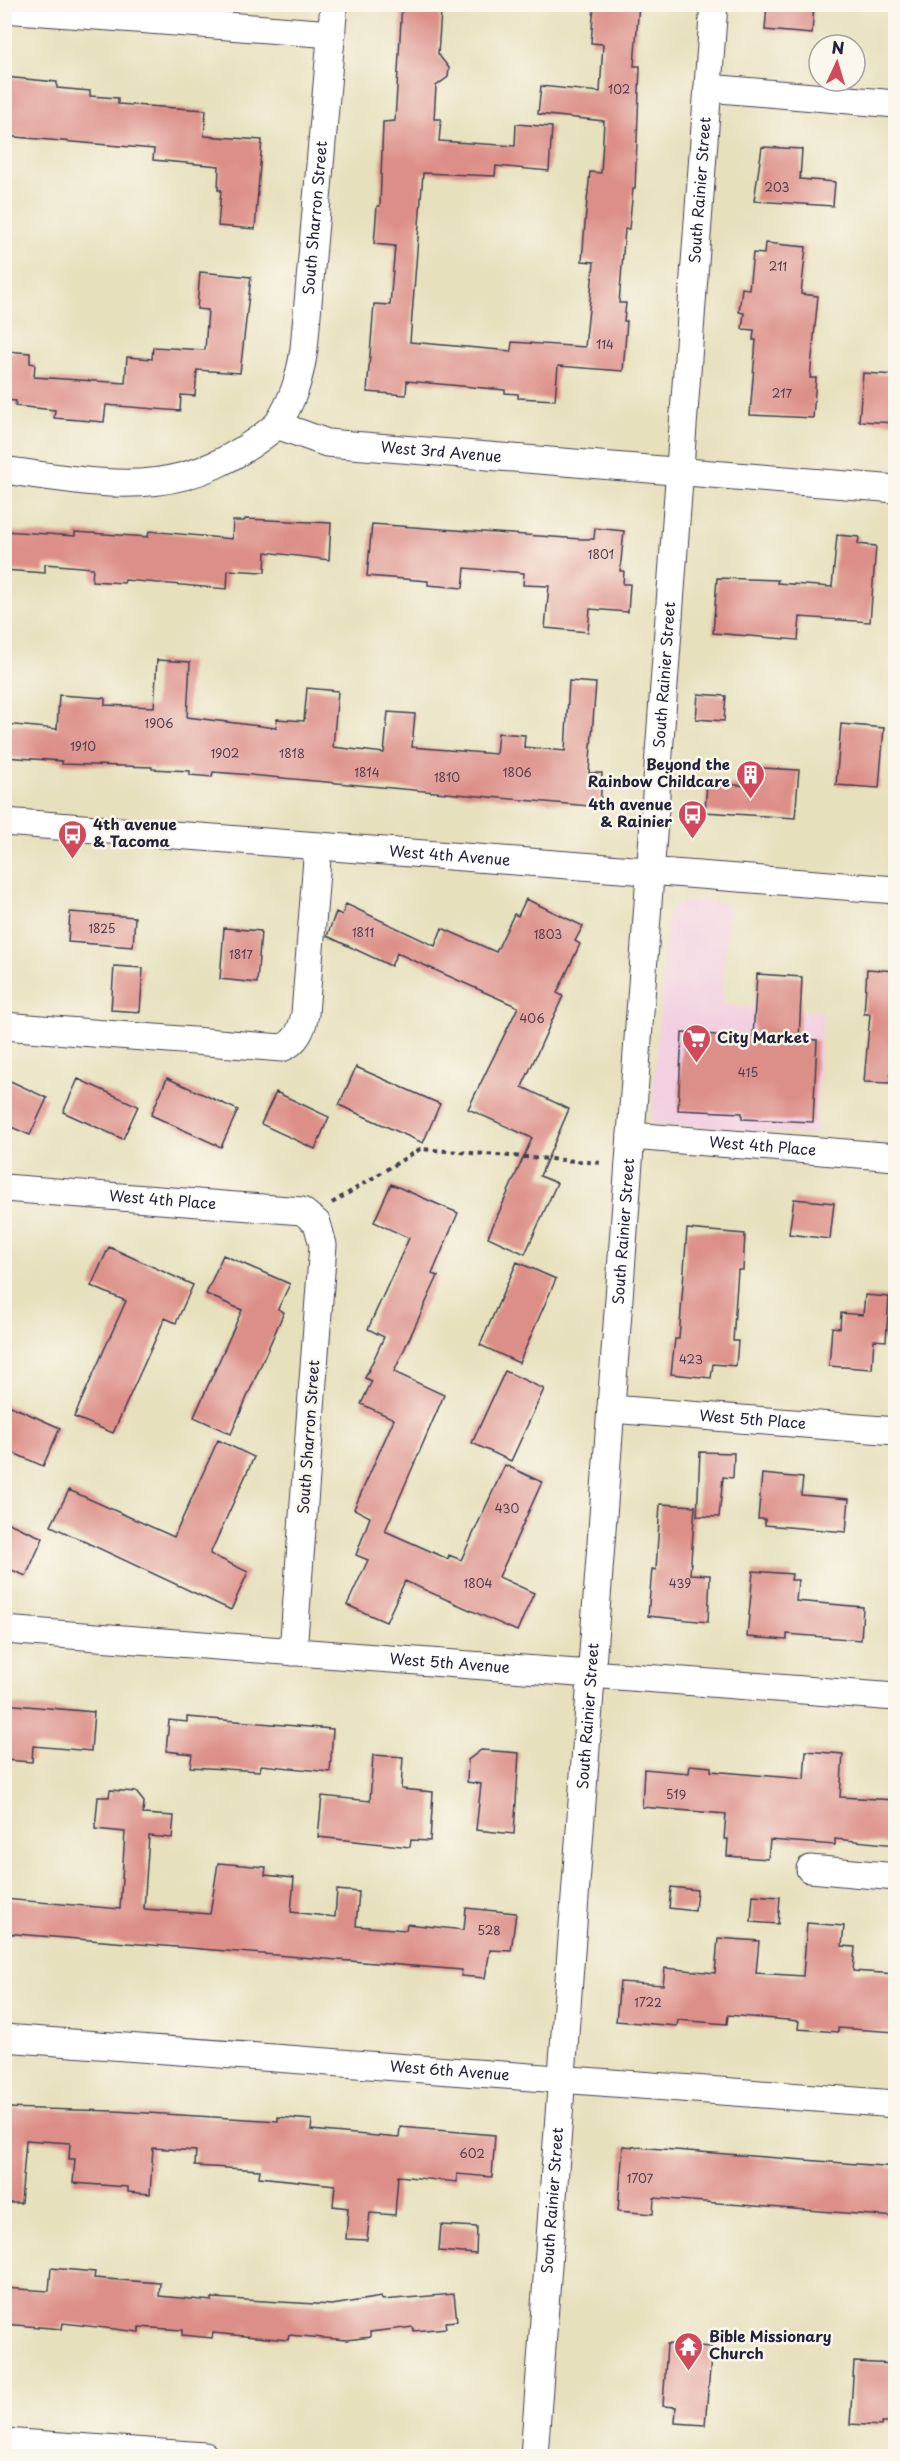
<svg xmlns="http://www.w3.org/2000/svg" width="900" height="2461" viewBox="0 0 900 2461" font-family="'Playpen Sans',sans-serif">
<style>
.built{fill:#f2cfe1}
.building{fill:#dc8f88}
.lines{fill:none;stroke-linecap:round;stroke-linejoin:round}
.minor-casing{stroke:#3f3e4e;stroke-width:29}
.path{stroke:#3f3e4e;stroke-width:4;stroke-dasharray:4.5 4.5;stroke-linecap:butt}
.minor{stroke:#fff;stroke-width:27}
.labels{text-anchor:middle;stroke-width:5;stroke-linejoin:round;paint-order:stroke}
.number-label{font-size:12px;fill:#503d4e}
.street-label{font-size:15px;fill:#22223b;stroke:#fbf7ec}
.poi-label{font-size:15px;font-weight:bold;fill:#22223b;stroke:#fbf7ec;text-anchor:start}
</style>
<rect width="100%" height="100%" fill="#fbf7ec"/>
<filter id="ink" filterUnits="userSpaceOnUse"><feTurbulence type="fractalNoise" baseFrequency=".0167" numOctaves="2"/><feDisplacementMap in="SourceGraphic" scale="12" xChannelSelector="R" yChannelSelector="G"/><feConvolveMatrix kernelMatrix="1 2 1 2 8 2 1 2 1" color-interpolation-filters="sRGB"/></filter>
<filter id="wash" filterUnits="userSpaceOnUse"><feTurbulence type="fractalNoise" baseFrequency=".008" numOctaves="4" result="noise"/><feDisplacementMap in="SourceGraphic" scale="24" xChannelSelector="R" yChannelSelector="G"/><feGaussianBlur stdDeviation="1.35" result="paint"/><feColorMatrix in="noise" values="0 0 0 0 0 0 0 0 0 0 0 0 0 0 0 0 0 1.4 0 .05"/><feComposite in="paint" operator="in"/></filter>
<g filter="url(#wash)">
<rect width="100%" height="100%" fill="#e6e0bd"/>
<path class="built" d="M689 901 729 903 722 1005 823 1012 815 1135 651 1124 667 917 674 905Z"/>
<g id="blocks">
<path class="building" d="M402 4H437L436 11 441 12 438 54 449 68 448 77 436 86 434 119H441L439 141 515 146 516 124 552 127 549 171 496 166 495 176 423 173 410 342 511 351 512 342 585 347 594 262 582 261 586 211 590 172 601 173 604 121 538 114 541 86 600 92 603 44 591 43 594 4H639L634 66H640L635 189H633L629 229H625L619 303H626L624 321H627L623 371 558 366 555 400 518 398V394L505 393V390L407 381 406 395 367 392 374 304 390 305 395 246 374 244 377 206H380L383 122 395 121Z
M767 4H814L812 34 765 30Z
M4 77 57 82V88L90 91V96L118 98V104L206 110 204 136 262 140 255 229 218 226 221 190H218L219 166 153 160 154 149 4 136Z
M762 147 802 149 800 179 835 182 833 206 754 201Z
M765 243 806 247 801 294 818 296 810 378H816L813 418 750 415 756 340H753L754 330 742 329 744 313 739 312 742 288 749 289 753 253 764 254Z
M200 272 251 277 240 373 197 370 195 396 181 395 180 411 106 405 104 422 54 418 55 410 15 406 16 401 4 400 6 351 30 353V363L35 364 34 377 125 383 127 357 152 359 153 347 205 350 208 310 197 309Z
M863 373 896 375V423L859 421Z
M245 519 331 523 329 560 266 552 265 572 228 570 227 589 125 580 124 583 92 581 93 568 45 564V573L4 570 5 531 75 536V532L148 537 149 531 232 539 233 521H244Z
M372 524 581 539H594L595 528 624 531 620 571H624L623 584H630L628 612 590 609 588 632 545 628 549 586 523 585 524 573 465 568 463 588 428 585V581L367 576Z
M837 535 859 537 858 544 876 546 870 622 800 617 798 640 713 633 717 578 778 580 777 583 832 587Z
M157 660 190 662 187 717 276 728 277 719 304 721 307 688 338 691 333 747 384 753 388 712 415 714 412 747 496 754 498 733 525 735 524 747 565 751 569 681 596 683 589 773H602L600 807 240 774 213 772 212 777 190 775V771L152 769V767L62 764V761L4 757V724L57 729 59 695 105 698V705L154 707Z
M698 694 726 696 724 721 696 719Z
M841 724 884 728 879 788 836 785Z
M762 768 799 770 795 818 705 812 707 783 750 786 751 774 761 775Z
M526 899 583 926 575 941 580 944 557 993 563 996 522 1087 569 1109 540 1176 557 1183 525 1254 488 1237 532 1138 468 1109 518 1007 397 953 391 966 327 936 336 912 342 915 346 904 435 946 442 928 496 952 514 914 518 916Z
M70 912 135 917 133 947 68 942Z
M224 928 261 931 257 983 220 979Z
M114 966 143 968 140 1012 111 1010Z
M867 969 896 971V1050H892L890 1083 864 1082 870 1014H864Z
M757 974 802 977 799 1039 817 1040 813 1122 742 1119V1113L678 1110 682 1033 753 1037Z
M356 1067 440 1104 423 1143 339 1105Z
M4 1078 47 1098 30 1135 4 1124Z
M167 1078 238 1110 221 1147 151 1115Z
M78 1079 138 1106 123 1139 63 1112Z
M276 1092 329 1117 315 1149 261 1124Z
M391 1184 458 1213 432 1274 438 1276 394 1372 444 1395 385 1531 448 1559 449 1555 461 1560 505 1465 542 1482 499 1577 534 1593 517 1631 405 1581 386 1622 347 1605 368 1560 356 1555 370 1517 354 1509 394 1419 361 1404 372 1381 365 1378 384 1337 368 1329 409 1238 374 1222Z
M794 1199 834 1203 830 1239 789 1234Z
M687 1229 745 1234 743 1270H738L733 1341H738L736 1366 713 1364 711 1378 671 1374 675 1339H679Z
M109 1247 193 1285 176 1323 165 1318 113 1433 74 1417 126 1301 91 1286Z
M223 1255 290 1284 278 1309 284 1312 231 1434 194 1417 242 1310 206 1294Z
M517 1262 556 1279 519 1363 480 1345Z
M865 1295 889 1297 886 1341 874 1340 872 1369 829 1366 832 1327 840 1328 841 1313 863 1315Z
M505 1371 544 1389 511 1461 472 1443Z
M4 1403 60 1428 43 1466 4 1449Z
M218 1440 254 1457 210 1554 248 1572 231 1610 51 1526 69 1490 174 1537Z
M700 1452 734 1453 733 1478 723 1477 719 1517 697 1516Z
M762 1474 803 1478 801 1495 849 1499 846 1532 765 1525V1519H758Z
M660 1504 695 1506 690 1574 710 1575 708 1622 648 1616 652 1569 656 1570Z
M4 1521 43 1538 26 1576 4 1567Z
M753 1571 792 1574 791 1580H798L796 1601 863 1607 861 1640 787 1634V1640L747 1637Z
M4 1704 94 1712 91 1751 33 1746 32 1762 4 1760Z
M187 1717 333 1729 330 1772 261 1765 260 1771 190 1767 192 1754 166 1751 169 1720 187 1722Z
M481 1750 519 1753 514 1834 476 1830 481 1784 467 1782 468 1760Z
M806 1751 843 1754 840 1797 896 1800V1845L835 1839V1845L770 1840 768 1859 727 1856 728 1839H724L726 1814 642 1807 644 1769 689 1773 690 1765 711 1767V1771L804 1779Z
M373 1755 403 1757 401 1789 433 1792 430 1841 411 1840 410 1847 318 1837 322 1796 370 1801Z
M110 1790 136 1792 144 1802 143 1814 174 1816 172 1838 149 1836 144 1909 210 1914 218 1863 266 1867 265 1875 294 1878 291 1912 335 1917 337 1890 359 1892 356 1926 406 1930 407 1924 464 1930 466 1908 516 1913 511 1951 490 1950 485 1978 461 1976 462 1970 4 1933V1899L120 1909 125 1832 95 1829 98 1797H109Z
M671 1887 697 1890 695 1911 669 1908Z
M753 1895 780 1897 778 1924 751 1922Z
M807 1923 844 1926 842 1946 855 1947 853 1971 896 1974V2032L838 2028V2032L798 2029 799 2021 728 2015 727 2024 678 2020 677 2026 616 2021 620 1982 663 1985 665 1968 715 1973 718 1938 759 1941 756 1973 803 1976Z
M4 2108 114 2111 278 2121V2117L312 2120 311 2130 399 2138 400 2127 495 2135 492 2177 457 2174V2182L398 2176 395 2215 370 2213 367 2240 346 2239 348 2208 333 2206 335 2185 259 2177 260 2170 195 2166 196 2151 153 2148 150 2194 128 2192V2187L73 2183 75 2159H69L70 2143 26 2140 21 2203H4Z
M623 2146 896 2167V2217L654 2198 653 2214 618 2211Z
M441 2225 477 2227 476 2254 439 2251Z
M51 2268 95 2272 94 2278 160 2283 159 2296 212 2301V2298L332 2305 381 2297 382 2300 454 2294 457 2321 445 2322 446 2328 414 2331 413 2327 370 2332V2337L347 2340 289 2335 288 2340 213 2333 212 2338 182 2335V2330L139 2327V2332L63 2323 62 2329 4 2324V2288L49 2291Z
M667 2344 712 2347 705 2425 675 2423 676 2407 663 2406Z
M854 2362 896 2364V2423H882L881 2426 850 2424Z"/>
</g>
</g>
<g filter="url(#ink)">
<use href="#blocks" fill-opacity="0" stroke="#3f3e4e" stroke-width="1.5"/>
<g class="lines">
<defs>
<g id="minor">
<path d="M4 9 332 34"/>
<path d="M708 88 896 104"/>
<path id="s1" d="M277 425C293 400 300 378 304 349L334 4"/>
<path id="s2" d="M4 470C115 486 184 502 277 425L327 443 896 489"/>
<path id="s3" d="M4 822 896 890"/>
<path d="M4 1026 282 1048C297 1042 302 1029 305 1014L318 846"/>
<path id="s4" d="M631 1136 896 1157"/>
<path id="s5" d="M4 1188 302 1211 317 1223 323 1245 293 1652"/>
<path id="s6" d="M611 1409 896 1431"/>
<path id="s7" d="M4 1630 896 1697"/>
<path d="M810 1869 896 1877"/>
<path id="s8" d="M4 2038 896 2104"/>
<path d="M4 2442 205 2456"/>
<path id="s9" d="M534 2456 714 4"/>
</g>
</defs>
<use href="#minor" class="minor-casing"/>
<path class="path" d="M332 1203 420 1149 602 1163"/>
<use href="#minor" class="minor"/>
</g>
</g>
<defs>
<symbol id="building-pin" viewBox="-11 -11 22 30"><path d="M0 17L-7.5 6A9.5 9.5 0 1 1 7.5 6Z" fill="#d1495b" stroke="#fbf7ec"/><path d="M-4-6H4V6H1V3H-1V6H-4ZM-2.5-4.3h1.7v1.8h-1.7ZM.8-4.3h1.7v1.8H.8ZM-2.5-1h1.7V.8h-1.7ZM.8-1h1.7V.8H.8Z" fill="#fff"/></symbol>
<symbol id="bus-pin" viewBox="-11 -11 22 30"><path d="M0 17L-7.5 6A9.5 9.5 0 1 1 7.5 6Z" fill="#d1495b" stroke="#fbf7ec"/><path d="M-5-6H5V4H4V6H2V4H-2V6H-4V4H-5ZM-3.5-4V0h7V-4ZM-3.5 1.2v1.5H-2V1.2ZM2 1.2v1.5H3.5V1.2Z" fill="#fff"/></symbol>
<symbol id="supermarket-pin" viewBox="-11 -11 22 30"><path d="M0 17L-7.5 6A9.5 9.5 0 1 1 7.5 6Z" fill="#d1495b" stroke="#fbf7ec"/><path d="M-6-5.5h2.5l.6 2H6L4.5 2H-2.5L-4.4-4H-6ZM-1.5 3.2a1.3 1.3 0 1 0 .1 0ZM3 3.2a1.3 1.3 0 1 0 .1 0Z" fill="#fff"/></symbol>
<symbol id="temple-pin" viewBox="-11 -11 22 30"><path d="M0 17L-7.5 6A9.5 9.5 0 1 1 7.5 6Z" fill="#d1495b" stroke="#fbf7ec"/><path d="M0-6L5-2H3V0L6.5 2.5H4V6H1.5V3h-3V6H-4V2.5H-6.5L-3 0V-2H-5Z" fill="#fff"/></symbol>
</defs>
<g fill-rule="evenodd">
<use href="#building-pin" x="734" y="758" width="33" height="45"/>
<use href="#bus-pin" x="676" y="798" width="33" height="45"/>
<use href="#bus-pin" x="56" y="818" width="33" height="45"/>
<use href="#supermarket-pin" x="680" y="1022" width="33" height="45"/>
<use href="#temple-pin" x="672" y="2330" width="33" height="45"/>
</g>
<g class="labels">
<g class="number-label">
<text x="619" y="94">102</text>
<text x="777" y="192">203</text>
<text x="778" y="271">211</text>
<text x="605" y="349">114</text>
<text x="782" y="398">217</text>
<text x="601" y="559">1801</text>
<text x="159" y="728">1906</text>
<text x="83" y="751">1910</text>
<text x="225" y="758">1902</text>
<text x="292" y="758">1818</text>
<text x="367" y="777">1814</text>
<text x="517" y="777">1806</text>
<text x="447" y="782">1810</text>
<text x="102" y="933">1825</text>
<text x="363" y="937">1811</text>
<text x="548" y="939">1803</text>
<text x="241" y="959">1817</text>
<text x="532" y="1023">406</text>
<text x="748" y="1077">415</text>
<text x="691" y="1364">423</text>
<text x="507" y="1513">430</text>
<text x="478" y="1588">1804</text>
<text x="680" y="1588">439</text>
<text x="676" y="1799">519</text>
<text x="489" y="1935">528</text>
<text x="648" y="2007">1722</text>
<text x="472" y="2158">602</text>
<text x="640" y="2183">1707</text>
</g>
<g class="street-label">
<text dy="5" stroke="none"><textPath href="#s9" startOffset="2272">South Rainier Street</textPath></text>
<text dy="5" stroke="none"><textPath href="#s1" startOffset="213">South Sharron Street</textPath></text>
<text dy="5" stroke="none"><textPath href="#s2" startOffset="456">West 3rd Avenue</textPath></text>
<text dy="5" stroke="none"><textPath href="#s9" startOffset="1786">South Rainier Street</textPath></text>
<text dy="5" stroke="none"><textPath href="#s3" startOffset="447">West 4th Avenue</textPath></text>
<text dy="5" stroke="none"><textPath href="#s4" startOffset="132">West 4th Place</textPath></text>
<text dy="5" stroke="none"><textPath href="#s5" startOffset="159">West 4th Place</textPath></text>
<text dy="5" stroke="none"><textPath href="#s9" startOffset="1228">South Rainier Street</textPath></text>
<text dy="5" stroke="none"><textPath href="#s6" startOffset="142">West 5th Place</textPath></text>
<text transform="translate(309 1437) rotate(-86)" y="5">South Sharron Street</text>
<text dy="5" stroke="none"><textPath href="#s7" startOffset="447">West 5th Avenue</textPath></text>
<text dy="5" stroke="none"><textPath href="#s9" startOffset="742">South Rainier Street</textPath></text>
<text dy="5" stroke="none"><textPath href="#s8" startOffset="447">West 6th Avenue</textPath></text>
<text dy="5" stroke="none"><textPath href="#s9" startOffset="256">South Rainier Street</textPath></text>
</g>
<g class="poi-label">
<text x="730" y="770" text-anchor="end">Beyond the<tspan x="730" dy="17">Rainbow Childcare</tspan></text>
<text x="672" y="810" text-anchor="end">4th avenue<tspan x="672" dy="17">&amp; Rainier</tspan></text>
<text x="93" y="830">4th avenue<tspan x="93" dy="17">&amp; Tacoma</tspan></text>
<text x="717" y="1043">City Market</text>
<text x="709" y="2342">Bible Missionary<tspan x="709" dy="17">Church</tspan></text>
</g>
</g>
<rect width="900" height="2461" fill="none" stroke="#fbf7ec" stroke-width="24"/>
<g transform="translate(837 63) rotate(4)"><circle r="28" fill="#fbf7ec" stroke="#a4a2a5" stroke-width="1.5"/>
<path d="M0-4.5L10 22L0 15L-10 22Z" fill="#d1495b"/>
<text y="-9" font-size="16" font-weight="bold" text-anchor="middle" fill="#22223b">N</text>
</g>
</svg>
